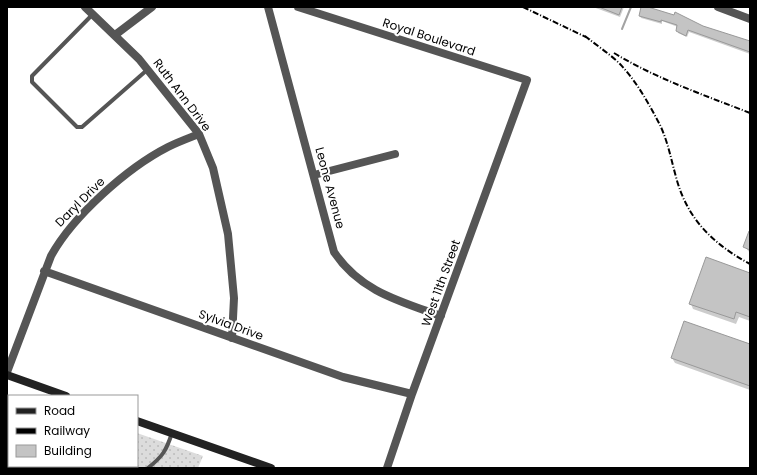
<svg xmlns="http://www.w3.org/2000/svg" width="757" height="475" viewBox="0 0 757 475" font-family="Poppins,sans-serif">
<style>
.grass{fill:url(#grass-dots)}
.shadow{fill:#0003}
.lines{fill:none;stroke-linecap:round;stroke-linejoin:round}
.stream{stroke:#a3a3a3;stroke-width:2}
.building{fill:#c4c4c4;stroke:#999}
.service{stroke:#555;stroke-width:4}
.minor{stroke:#555;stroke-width:8}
.secondary{stroke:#222;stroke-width:8}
.rail{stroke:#000;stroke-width:2;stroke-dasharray:6 2 1 2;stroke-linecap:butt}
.labels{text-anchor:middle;stroke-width:4;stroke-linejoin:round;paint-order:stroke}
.street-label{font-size:12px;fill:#000;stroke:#fff}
</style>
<defs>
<pattern id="grass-dots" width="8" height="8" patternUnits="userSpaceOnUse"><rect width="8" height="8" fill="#dcdcdc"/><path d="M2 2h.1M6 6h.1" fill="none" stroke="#bbb" stroke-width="1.8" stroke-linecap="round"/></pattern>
</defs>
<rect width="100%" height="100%" fill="#fff"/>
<path class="grass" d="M137 433 203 456 198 468H85L87 466H137Z"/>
<path class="shadow" d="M593 7H624L620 17Z
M640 16 685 19 725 35 750 42V54L689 32 687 37 678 33V27L662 21V24L641 18Z
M750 237V253L745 247Z
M750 274V321L739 317 736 324 693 309 691 304Z
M750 345V390L675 363 672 358Z
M7 433 9 435V455L7 457Z"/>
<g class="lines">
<path class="stream" d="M622 29 631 7"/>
</g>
<path class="building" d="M599 7H622L619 15Z
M641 7H648L674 15 675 12 703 26 750 41V52L688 30 686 36 676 31 677 25 661 20V22L639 16Z
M749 231H750V250L743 247Z
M706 257 750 273V317L736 312 734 319 689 304Z
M684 321 750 344V386L671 358Z"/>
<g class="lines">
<path class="service" d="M93 14 32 76V82L77 127H82L147 70
M10 468 12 466
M121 468 122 466
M148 468C163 456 166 451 172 433"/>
<path class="minor" d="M85 7 139 59 199 134 213 168 228 234 234 298 232 338
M268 7 334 252C360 291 399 301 441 316
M298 7 527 80 412 394 387 468
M718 7 750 19
M115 35 152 7
M314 175 395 154
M44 271 343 377 412 394
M7 372 51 256C73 216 127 168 168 147 178 142 189 138 199 134"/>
<path class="secondary" d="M7 375 66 396
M137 421 271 468"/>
<path class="rail" d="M523 7 590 39
M585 36C596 45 610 54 620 64 637 82 649 104 660 125 668 142 671 159 676 177 687 219 713 244 750 264
M614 53C657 79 704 95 750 113"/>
</g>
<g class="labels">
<g class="street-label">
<text transform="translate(429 37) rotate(18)" y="4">Royal Boulevard</text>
<text transform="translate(182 95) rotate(53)" y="4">Ruth Ann Drive</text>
<text transform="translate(330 188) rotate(75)" y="4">Leone Avenue</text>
<text transform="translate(80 202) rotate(-45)" y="4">Daryl Drive</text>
<text transform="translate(441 283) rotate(-70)" y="4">West 11th Street</text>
<text transform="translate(231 325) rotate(20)" y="4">Sylvia Drive</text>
</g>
</g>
<rect width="757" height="475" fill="none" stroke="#000000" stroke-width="16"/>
<rect x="8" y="395" width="130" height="72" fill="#ffffff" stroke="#999999"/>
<rect x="16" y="408" width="20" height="6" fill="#222222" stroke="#999999"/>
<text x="44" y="415" font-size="12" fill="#000000">Road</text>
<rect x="16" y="428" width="20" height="6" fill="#000000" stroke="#999999"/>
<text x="44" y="435" font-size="12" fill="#000000">Railway</text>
<rect x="16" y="445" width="20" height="12" fill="#c4c4c4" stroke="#999999"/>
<text x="44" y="455" font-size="12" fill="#000000">Building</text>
</svg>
